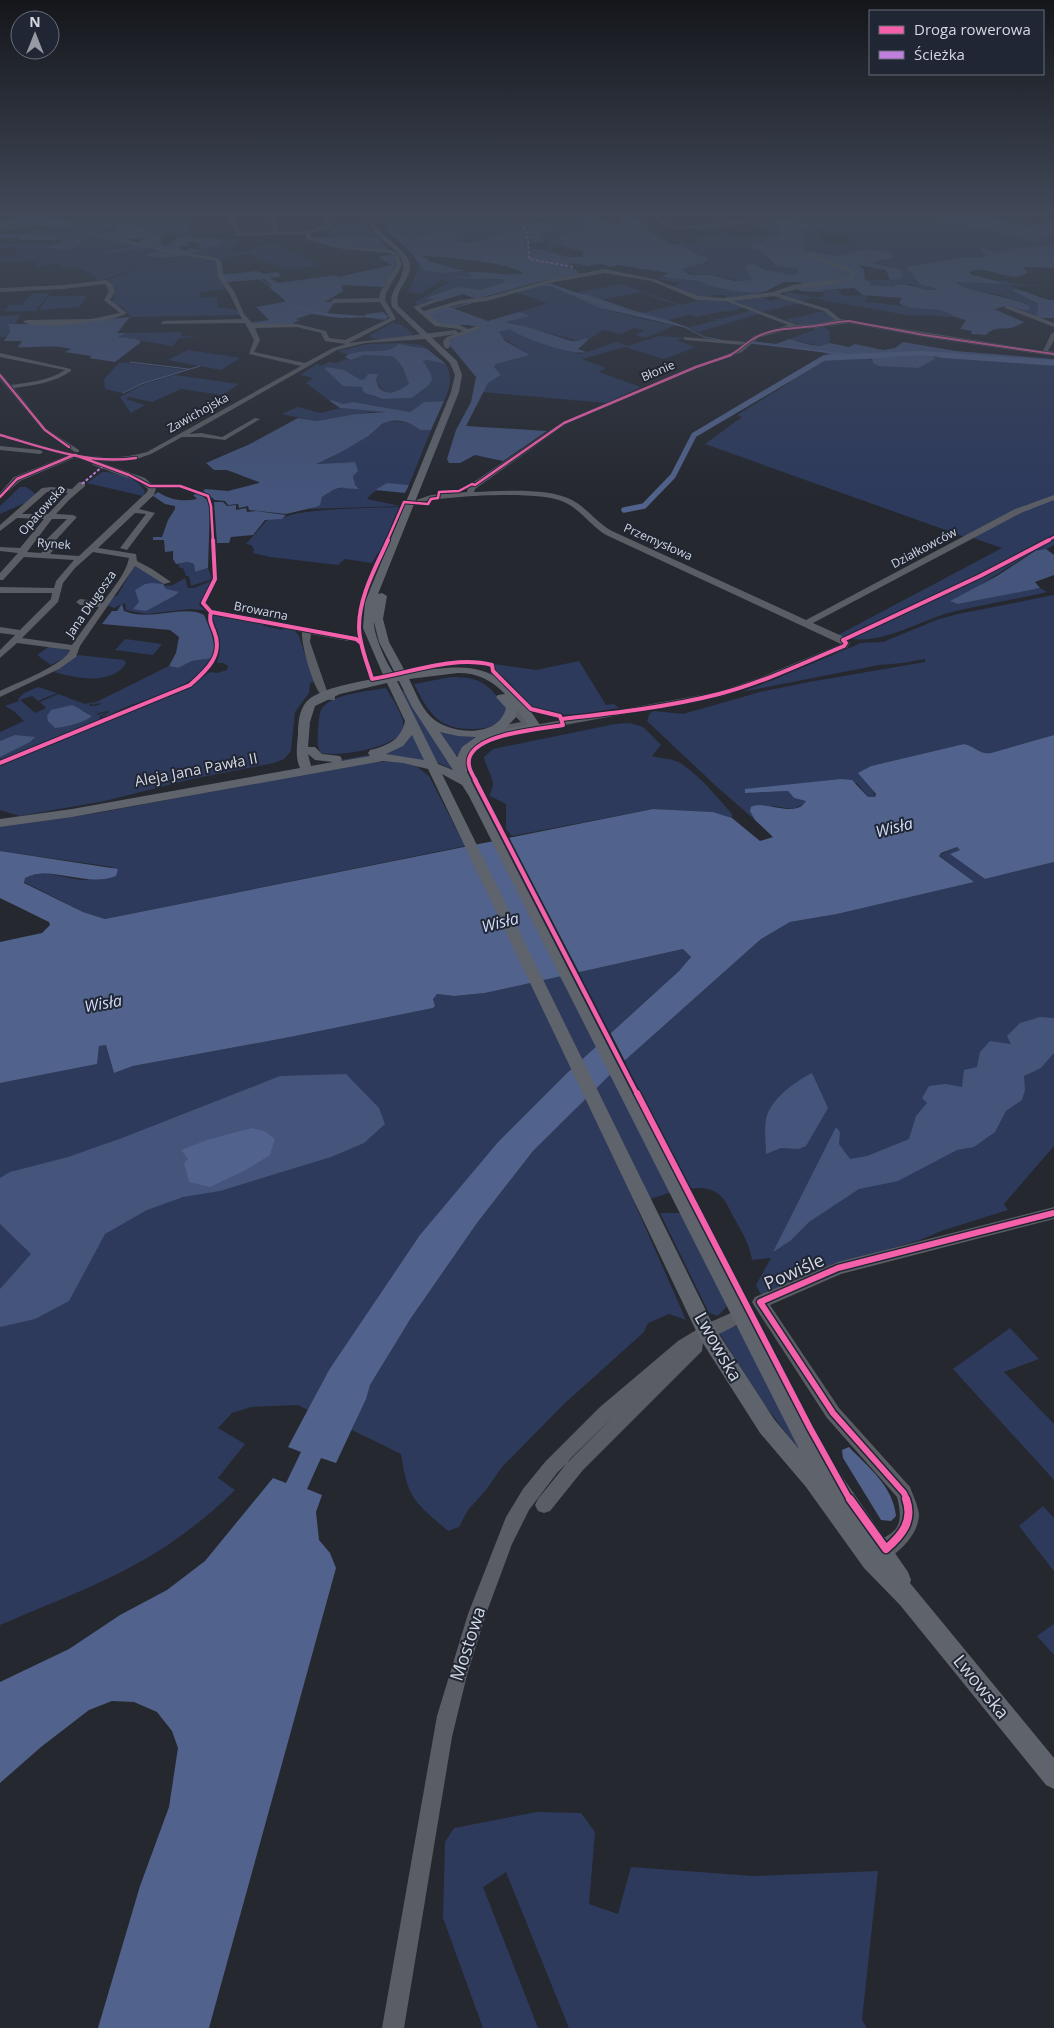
<svg xmlns="http://www.w3.org/2000/svg" width="1054" height="2028" viewBox="0 0 1054 2028" font-family="'Open Sans',sans-serif">
<style>
.green{fill:#2d3a5c;fill-rule:evenodd}
.forest{fill:#44547b}
.water{fill:#51628c}
.pier{fill:#25282f}
.lines{fill:none;stroke-linecap:round;stroke-linejoin:round}
.stream{stroke:#51628c;stroke-width:1}
.canal-far1{stroke:#51628c;stroke-width:4.5}
.canal{stroke:#51628c;stroke-width:5.5}
.minor{fill:#5a5d63;fill-rule:evenodd}
.major{fill:#5f636b;fill-rule:evenodd}
.quiet{stroke:#c07fdc;stroke-width:2;stroke-dasharray:3 2;stroke-linecap:butt}
.cycleway-far5-casing{stroke:#202634;stroke-width:3}
.cycleway-far4-casing{stroke:#202634;stroke-width:4.5}
.cycleway-far3-casing{stroke:#202634;stroke-width:6}
.cycleway-far2-casing{stroke:#202634;stroke-width:8}
.cycleway-far1-casing{stroke:#202634;stroke-width:9}
.cycleway-casing{stroke:#202634;stroke-width:11}
.cycleway-far5{stroke:#f560ab;stroke-width:2}
.cycleway-far4{stroke:#f560ab;stroke-width:2.5}
.cycleway-far3{stroke:#f560ab;stroke-width:4}
.cycleway-far2{stroke:#f560ab;stroke-width:4.5}
.cycleway-far1{stroke:#f560ab;stroke-width:6}
.cycleway{stroke:#f560ab;stroke-width:8}
.labels{text-anchor:middle;stroke-width:4;stroke-linejoin:round;paint-order:stroke}
.far-street-label{font-size:12px;fill:#d4d8e1;stroke:#202634}
.street-label{font-size:15px;fill:#d4d8e1;stroke:#202634}
.water-label{font-size:16px;font-style:italic;fill:#d1defb;stroke:#202634}
.near-street-label{font-size:18px;fill:#d4d8e1;stroke:#202634}
</style>
<rect width="100%" height="100%" fill="#25282f"/>
<path class="green" d="M39 213H62L58 217H92L103 215 93 213H174L173 218H185L186 213H199L200 215 191 216 188 225 195 238 212 236 214 239 176 238 177 234H167L161 245 158 236C151 235 147 230 140 228 130 225 112 224 104 232L111 233C91 236 89 229 70 226L71 219 38 217Z
M400 213H516L525 229 503 232 479 242 455 240 458 230 456 229 437 232 422 238H401L383 224 381 218Z
M875 213H900L916 222 939 221 946 225H962L976 230 988 228 1034 242 1041 238 1049 237 1047 234 1054 233V244L1047 246 1013 248 999 253 981 250 986 256 978 258H958L911 265C913 281 921 283 935 288L937 290 919 289 912 284 895 285 894 287 869 285 871 282 865 280H890L902 278 900 269 868 263 880 262 894 256 867 249 834 256 806 249 803 246 805 241 801 236V229L811 226 826 235 817 236 832 246 857 244 843 234 828 235 802 217Z
M975 213H1011L1033 224 1018 225Z
M523 217 540 221H582L588 225 583 229 559 236 562 246H553L551 252 545 250 549 242H541V235L543 233 552 230V228C545 222 535 224 527 226Z
M779 220 776 224 782 234 781 237 771 236 757 243C761 252 771 265 780 267 786 268 791 267 797 269L798 274 786 275 784 273 764 270 759 266 750 281C736 281 724 276 711 275 697 273 695 276 681 269L702 264 696 254 676 239H683L691 244H701L695 238 722 235C708 224 701 235 690 228L712 225 733 238 771 235 750 222Z
M355 223 370 228 381 240 372 238H342L325 235 330 233 319 231Z
M52 226C77 228 98 237 124 240L118 242 132 246 100 255 151 247 161 250 160 252 145 255 153 258 193 254 181 259 150 265C167 263 186 262 198 251L196 249 220 244 221 239H244L226 253 250 251 254 247 276 244 319 265 288 269 255 259 258 256 246 254 218 259 196 254 216 260 218 271 229 289 200 292 201 298 217 297 218 308H227L239 311 241 315 130 317 126 310 112 302 116 290 107 280 145 266 99 281C85 268 80 267 61 267L58 263 36 267 38 261 0 262V256H14L18 247 0 248V244L50 245 49 246C57 251 72 250 80 245L81 237 67 240 57 239 64 234H25L31 229 47 230Z
M417 261 425 271 477 272 469 273 472 277 454 276 504 280 505 283 480 290 461 287 453 288 427 297 433 300 417 305 415 302 450 282 442 280 420 294 408 292 418 269Z
M662 277 700 281 706 285 722 289 758 293 744 299 756 296 770 301 781 298 766 295C783 295 825 305 834 319 822 331 799 325 785 320L824 311 801 303 762 312 726 299V295H711L710 299H704L726 300 745 307 728 312 724 311 697 317 690 315 668 320 641 313 677 305 666 301 626 308 664 301 642 292 600 300 577 292 622 284 681 305 701 300 671 288 680 283 658 279Z
M995 280 1008 281V283L1054 287 1009 285 1017 289 1013 291 1037 303 1038 310 1035 316 1021 311 1031 307 1029 305 1002 295 965 289 955 282 990 284 1001 282Z
M543 285 551 286 600 308 651 321 675 325 646 338 635 335 645 330 633 328 622 334 603 330 588 340 586 338 578 341 504 321 529 316 519 312 547 303 515 292Z
M822 289H837L843 296 868 295 866 302 932 309 967 316C949 319 931 313 912 316L812 298 800 301 783 296 787 292 818 298 824 295V292L819 291Z
M50 293 35 311H4L10 305H22L32 294Z
M49 296H87L79 307 39 310Z
M753 310 762 313 699 332 688 328 716 320 708 317 720 319Z
M21 315 15 324H12L8 327 10 331 6 337H0V316Z
M392 323 402 325 413 334C402 339 378 343 368 336Z
M821 326 829 330 830 343 821 346 789 339 814 330V327Z
M510 329 545 344 580 354 617 342 628 346 659 336 683 338 677 341 696 347 664 359 625 347 582 359 606 368 599 372 641 387 606 403 483 392 488 383 501 375 494 367 496 364 529 355 499 335V332Z
M182 332 181 336 198 337 179 338 173 346 118 337 126 333Z
M400 343 421 345 432 351 410 345 398 346 385 350 348 355 338 351 369 344Z
M188 350 240 358 221 370 168 360Z
M827 353H930L1054 363V496L1026 505 965 537 705 444 742 417 737 415 789 383 778 382ZM924 354 932 355 872 362V360L860 357Z
M364 355H392L406 370 409 384C396 393 382 399 376 378L361 380 345 372H329L336 379 364 387 372 396 383 399 412 398 429 385 427 368 423 361 427 360 446 364C453 378 450 387 444 401L424 402 410 412 353 402 343 404 330 401 306 383 313 378 300 375 317 364 321 366 329 362 337 363 346 359 351 360Z
M120 362 186 370 141 384 122 393 105 389 104 379Z
M175 375 239 384 222 395 181 389 152 402 129 397 126 399 145 405 131 413 120 397 142 385Z
M298 407 321 413 340 408 392 412H370L317 421 281 414Z
M388 421C400 422 411 421 420 430H431L409 485C391 483 378 485 367 499L400 506 308 509C316 507 320 505 322 497 334 489 340 485 355 489L353 476 355 462 314 464 330 458Z
M102 472C114 471 141 479 145 492L143 496 87 483Z
M20 487H26L36 494 29 501 0 514V506Z
M1054 499V545L1042 551H1034L983 583 958 604 1024 590 1040 588 1047 592C1017 599 986 604 956 611 919 619 877 651 838 635L1002 548 973 538 1017 512Z
M399 507 381 551 377 554 372 563 345 559 338 565 270 557 253 553 254 549 251 545 246 544 268 519H282C294 508 378 508 399 507Z
M188 562 194 564 195 572 208 568 212 579 191 586 189 576H186L183 568H180L178 564Z
M135 565 164 582V586L173 585 185 578 188 588H194L211 581 199 605 205 610 190 609 146 614 126 610 125 603 114 608 107 605 115 596H117Z
M1054 595V735L991 753C979 755 974 746 964 744L871 766 859 773 873 791 875 797H868L857 783 755 793 788 791 794 798 806 801 807 803 793 809 772 806 755 815V820L716 786 647 721 650 713 654 711 683 714 760 692 809 682 925 662V659L903 663 879 665 741 692 773 680 861 643 883 642 939 619 958 614Z
M213 615 265 624 263 626 283 630 286 628 295 631 299 636 314 682 310 683 309 693 295 712 291 751 284 759 274 763 192 779 105 801 20 816 0 810V764L182 691 210 672 217 673 227 670 228 666 223 663H217C223 645 219 634 212 617Z
M125 639 162 644 153 655 115 650Z
M50 646 70 651V655L51 665 37 655Z
M78 655 124 660 126 663C113 686 74 678 54 672Z
M213 658C194 692 140 697 110 715L101 717 109 712 108 711 98 713 97 715 107 712 99 717 102 719 0 760V732L24 721 15 712 5 706 19 701 18 699 24 693 38 687 57 693 38 701 32 696 20 700 35 713 46 708 40 702 58 694 85 704 96 701 89 705 90 706 99 705 101 703 90 705 169 666 178 668 192 661Z
M579 661 606 705 614 704 619 708C591 712 560 720 533 709L505 678 496 672 494 664 536 670Z
M451 677C474 677 483 680 497 696 502 702 506 706 509 713 495 726 490 729 471 729 437 729 428 711 414 684Z
M386 688C391 697 406 718 403 728 399 748 339 757 321 753 316 746 318 738 318 730 319 723 318 713 323 707 333 694 370 691 386 688Z
M402 691H405L416 713 454 770 436 762Z
M630 723 643 727 661 745 652 756C662 759 673 758 682 764 701 777 717 797 732 814V818L713 812 653 809 512 836 506 829V804L490 796C490 791 493 789 493 784 494 781 485 764 484 757L493 749 615 724Z
M438 730 474 735 477 738 455 757Z
M412 734 427 764C398 752 372 756 341 761V760L380 753Z
M392 761 415 765 429 776 465 846 105 919 83 912 24 882 25 878C43 868 64 879 84 880 92 880 105 871 113 867L0 851V827L97 813 366 763Z
M957 847 960 850 951 854 985 879 1054 862V1146L1004 1204 1008 1210 944 1230 920 1240 826 1267 761 1295 756 1285 771 1258 752 1260C750 1245 742 1232 734 1218 730 1210 725 1198 717 1193 698 1179 656 1198 635 1204L686 1320 669 1314 648 1323 644 1332 564 1404 502 1467 486 1490 468 1510 459 1527 448 1531C414 1501 408 1500 401 1454L352 1430 370 1385 411 1318 477 1223 533 1151 622 1063 761 939 790 922 837 914 973 882 939 855Z
M683 949 691 957 679 971 566 1074 499 1141 329 1370 308 1410 298 1405 251 1407 232 1413 218 1428 245 1444 218 1478 235 1490C218 1507 199 1523 179 1537 126 1576 60 1599 0 1625V1083L97 1064 99 1046 106 1045 114 1073 133 1066 290 1037 433 1008 435 1006 433 999 436 994 454 996 485 993Z
M660 1213H683L727 1306 718 1316 709 1313Z
M730 1326 738 1327 799 1445 797 1447 760 1399 720 1334 721 1330Z
M1010 1328 1039 1359 1004 1372 1054 1424V1480L953 1369Z
M1043 1506 1054 1518V1571L1019 1526Z
M1054 1624V1655L1037 1636Z
M537 1812 581 1813 595 1832 589 1904 618 1914 631 1867 753 1876 878 1871 862 2020 867 2028H569L506 1872 483 1887 538 2028H483L443 1918 445 1842 454 1828Z"/>
<path class="forest" d="M14 213H39L38 217 74 220 70 226 31 225 3 229 0 227V223L5 222 3 221 11 218Z
M562 213H596L601 219 617 225 622 221 619 216 637 217 649 228 647 230 659 236 671 245 682 244 696 254 709 258 702 264 682 269 688 274 694 275H711L735 281 752 280 745 266 753 263 765 270 784 273 786 275 798 274 797 269 777 266 761 252 750 248 754 243 762 242 769 236 781 237 782 234 776 224 777 220 801 218 811 226 801 229V236L805 241 803 246 806 250 834 256 867 249 891 252 894 257 870 263 900 269 904 276 899 279 890 280 886 270 858 265 864 270 865 280 871 282 870 285 894 287 895 285C912 282 918 291 936 290L935 288 921 285 906 267 958 258H978L986 256 981 250 983 248 998 253 1013 248 1047 246 1054 244V268L1026 267 1023 268 1028 272C1011 286 988 263 969 272L972 275 1001 282 1000 284 956 282C962 292 1015 296 1031 307L1027 311 1007 306 994 309 1024 322C1020 324 1015 327 1011 328 1001 329 993 327 986 335L971 334 972 331 960 329 966 320C956 318 951 314 943 311 929 307 910 311 899 303L902 298 863 295 854 288 820 290 825 292 800 291 797 288 803 285 800 282H783L767 291 758 293 733 291 706 285 700 281 662 277 669 273 618 265 610 267 602 264 588 266 572 263 565 267 575 269 580 274 538 282 476 299 463 294 440 301 426 298 453 288 461 287 480 290 505 282 504 280C488 277 469 281 453 276L471 277 468 273C487 269 506 278 523 273 509 262 442 256 422 256L431 262 465 271 443 273 424 271 410 251 387 231 392 230C409 244 417 238 436 232 442 230 449 231 456 229L459 230 455 240C467 244 477 243 489 239L490 236 503 233 502 232 525 229 530 244 525 248 545 250 568 257H582L584 252 562 246 559 236 588 227 587 223C570 217 543 221 523 217Z
M935 213H975L1025 226 1054 220V233L1048 234 1051 236 1041 238 1040 241 1034 242 988 228 976 230 962 225 941 224 933 218 938 216Z
M542 222 548 223 552 230 541 235V242L532 243 527 226Z
M117 226H139L151 234 160 236 161 245H170L176 238 221 239 223 243 199 249 198 247 202 246 193 242 187 243 190 246H178L180 249 186 251 191 248 198 251C190 256 156 260 145 255L165 250 139 242 144 237 124 240 151 247 99 255 131 246 117 242 123 240 100 235 116 230 113 228Z
M0 234H65L58 239 67 240 82 238 79 246 64 251 49 247 50 245 59 244 62 240H19L21 238H0Z
M310 237 372 238 381 240 388 250C362 249 333 249 310 237Z
M393 254 395 265 384 287 342 285 343 291 325 302H335L327 313 365 316 366 314 383 312 388 317 385 320 364 317 339 318 312 314 296 319 299 320 292 324 255 325 250 323 269 320 256 307 284 302 285 300 270 288 272 286 265 279 227 282 222 275 257 271 264 274 277 272 282 276 270 278 278 283 336 275 338 277 392 265 378 257Z
M549 283 574 292 589 295 632 310 668 320 692 329 600 308 551 286 530 287Z
M1014 289C1029 290 1039 300 1054 300V318H1040L1035 316 1038 310 1037 303 1013 291Z
M447 306 488 321 519 312 530 316 505 322 528 327 571 341H578L586 338 588 340 578 349 586 352C573 356 521 338 510 329L499 332 505 341 530 355 496 364 494 367 501 375 488 383 466 426 547 431 503 461 475 455 460 463H449L447 459 456 430 471 402 476 377 448 343C454 333 471 332 481 328L468 325H440L426 314 429 311Z
M130 317 117 333H126L118 337 136 339 141 342 115 362 89 358 92 356 65 352 71 349C53 344 37 348 18 347L22 341H4L10 332 8 324H59Z
M789 339 811 345 821 346 830 343 849 347 855 344 883 350 895 348 903 342 956 351 1054 359V363L919 352 831 356 827 353 752 343 753 341 776 344Z
M399 344 427 349 446 364 427 360 423 361 431 374 432 380 429 385 412 398 383 399 365 393 362 389 363 387 343 386 325 369 326 367 344 370 361 380 365 379 368 374H378L376 379C377 381 377 384 378 386 387 399 401 389 409 384 405 372 403 364 392 356L364 355 351 360 345 357C359 346 384 357 399 344Z
M924 354 932 355 935 359 918 368 879 366 873 363 872 359 860 357Z
M331 400 343 404 353 402 410 412 424 402 444 401 431 430H420C411 423 399 418 387 422 381 423 374 432 368 436 354 445 331 458 316 464L355 462 358 471 353 476 355 485 359 489C338 489 343 483 322 497L320 505 316 507 286 514 249 510 248 506 239 508 238 504 228 505 225 501 215 500 203 491 205 489 228 491 259 483V482L227 470H214L206 463 250 444 298 418 317 421 356 414 386 412 340 408 330 401Z
M387 483 409 485 405 493 375 490Z
M158 492C170 500 183 502 197 499L193 495 199 493 208 501 210 506 208 568 195 572 194 564 188 562 176 564 173 559V551L165 552 164 540H153V537H162L168 520 175 509V506L165 504 153 496Z
M214 502H223L227 506 236 505V510L246 508 247 512 256 511 286 515 282 519 265 520 253 535 231 537 229 543H217Z
M1046 549 1054 555V575L1035 582 1040 588 958 604 950 601 997 576 1035 551Z
M152 583 163 584 166 589 179 592 174 596 146 611 133 609 139 602 135 590 145 584Z
M122 604 124 611C150 622 185 604 204 615 210 629 217 643 213 658L192 661 178 668 169 666 176 653 179 637 170 630 102 624 112 611H117Z
M72 705C80 708 84 713 92 716 84 723 66 727 55 728L48 721 47 716 51 710Z
M15 735 35 737 30 742 0 757V741Z
M1040 1017 1054 1018V1053L1041 1068 1024 1076 1025 1090 1022 1100 1006 1111 995 1132 974 1147 957 1150 898 1181 859 1189 809 1222 790 1241 773 1252 836 1127 840 1132 839 1144 850 1159 867 1156 909 1139 916 1116 927 1103 922 1098 929 1086 946 1084 962 1087 964 1070 977 1067 980 1052 990 1041 1011 1044 1007 1036 1020 1023Z
M812 1073 828 1108 806 1146 799 1149 781 1148 766 1154C766 1143 764 1130 766 1119 770 1099 796 1081 812 1073Z
M346 1074 379 1108 385 1124 364 1143 331 1157 220 1191 183 1197 147 1210 105 1234 69 1301 35 1319 0 1327V1289L31 1254 0 1224V1178L10 1172 68 1157 122 1138 280 1076Z"/>
<path class="water" d="M1054 735V862L985 879 950 854 960 850 957 847 941 853 939 856 974 882 837 914 790 922 761 939 622 1063 533 1151 477 1223 411 1318 370 1385 366 1399 336 1463 321 1458 307 1489 322 1495 316 1512 319 1540 330 1553 336 1568 209 2028H98L140 1886 169 1807 178 1748 172 1731 157 1712 134 1702 112 1701 89 1710 41 1747 0 1783V1682L69 1649 120 1615 167 1590 205 1561 273 1478 286 1483 301 1452 288 1447 329 1370 420 1235 499 1141 566 1074 679 971 691 957 683 949 485 993 454 996 437 994 433 999 435 1006 433 1008 290 1037 133 1066 114 1073 106 1045 99 1046 97 1064 0 1083V942L42 933 50 925 49 922 0 898V851L118 869 116 876C86 888 49 864 25 878L24 883 83 912 105 919 653 809 713 812 732 818 760 841 773 837 755 820 750 811 751 807C766 800 796 819 806 801L794 798 788 791 745 793V789L841 779 852 780 868 797H875L876 794 858 773 871 766 964 744C975 746 979 755 991 753Z
M252 1128 264 1131 275 1139 270 1155 246 1170 210 1187 189 1182 184 1163 188 1159 181 1150 210 1139Z
M849 1447C869 1468 893 1486 896 1516L891 1521 881 1520 843 1458 842 1450Z"/>
<path class="pier" d="M507 835 580 974 562 978 491 838Z
M609 1030 626 1063 612 1076 595 1044Z"/>
<g class="lines">
<path class="stream" d="M252 274 270 286 294 307 327 315 350 317 388 316
M547 283 623 311 685 327 704 337 721 340
M427 315 471 303
M751 343 852 355
M130 362 188 369
M123 393 141 384 200 366"/>
<path class="canal-far1" d="M864 356 919 353 958 356"/>
<path class="canal" d="M941 355 1054 363
M624 510 644 506 673 476 694 435 824 358 888 355"/>
<path class="minor" d="M227 213H231L240 233 273 232 270 218 265 213C276 213 276 223 278 232L309 231 328 225 321 213H325L333 226 311 233 310 236 312 238 343 247 391 250 398 254 402 265 386 293 385 300 396 319 349 343 456 330 458 333 463 331 458 329 435 326 413 307 436 299 441 300 420 308 424 311 461 300 487 297 549 280 604 269 654 279 698 296 723 298 773 292 793 285 844 279 851 275 849 272 807 256 809 253 853 270 857 275C841 287 801 286 779 294L828 309 840 319 1043 351 1051 334 1054 332V340L1048 351 1054 352V356L924 337 849 323 815 328 788 329 758 338 742 352 698 368 566 424 475 489 474 492C501 491 548 487 572 500 587 508 597 523 612 531L806 620 1015 509 1054 495V500L1021 513 813 623 844 637 850 643 847 648 765 682 723 696 532 731 525 727 495 731V727L521 722 509 710V706H515L530 720 534 721 535 725 718 692 759 678 841 644 606 535C591 526 580 509 564 502 539 490 449 496 420 502L416 500 431 495 467 492 468 486 562 422 694 366 738 350 743 345 685 340 683 337 747 342 754 336 788 325 726 301 697 300 651 281 604 273 550 283 487 301 461 304 427 313 439 323 459 325 468 329 478 326 481 328 451 339 449 341 450 347 447 349 444 347 443 341 447 337 455 334 426 339 365 343 337 350 189 434 201 433 222 437 255 418 260 419 225 440 201 437H182L151 454 134 460 113 462 97 461 145 478 156 488 154 495 139 509 155 513 127 550 120 548 146 514 135 513 98 548 136 554 137 561 152 569 171 582 164 584 135 566 80 646 76 657 59 669 0 697V691C14 684 66 664 70 650L17 643 0 658V650L15 635 0 633V627L20 630 51 599 52 593H0V587L54 588 56 581 74 560 24 557 3 580H0V573L18 553 0 551V547L20 548 44 519 17 518 0 531V525L42 488 51 487 72 489 79 482H85V486L69 500 56 514 73 515 77 517 55 541 58 544 50 554 79 556 147 492 148 489 139 482 93 465 92 463 95 461 74 458 20 481 0 499V493L14 477 66 456 0 437V433C49 446 96 467 147 452L301 366 249 354 254 340 245 323 161 324 163 321 242 319 229 293 218 277 216 262 213 260 163 252 129 242 108 240 72 228 38 226 0 232V230L38 224 73 226 109 238 129 240 163 249 217 258 221 261 224 277 235 293 244 314 253 324H297L326 331 329 338 345 340 390 318 380 302 334 303 331 301 334 299 379 298 380 293 396 265 394 256 390 253 343 249 308 240 305 236 306 234 236 236ZM774 296 824 311 835 320 815 324 797 325 733 301ZM297 327 321 333 325 341 346 344 333 348 305 363 254 352 260 340 255 328ZM51 491 68 493 48 514H22L47 492ZM52 519H67L47 539 46 541 49 544 41 553 27 552ZM93 552 129 558C126 574 112 589 103 602L80 599 76 602 80 605 99 607 72 645 22 638 58 602 63 583 75 568Z
M650 213H655L669 225 677 227 780 217 868 213 677 229 665 227Z
M1023 213 1054 215V217L1025 214Z
M106 280 112 284 115 291 110 300 127 313C113 323 37 330 23 322L26 320 91 319 120 313 104 300 109 291 105 284 63 289 0 292V288L63 285Z
M1007 305 1054 323V327L1005 308Z
M0 353 71 369V371C54 383 34 385 14 388L47 429 79 450V452H75L43 431 0 379V373L11 385C30 382 49 381 65 370L0 357Z
M0 446 40 450 43 452 40 454 0 450Z
M211 609 351 636 352 638 348 641 311 634 310 642 327 691 335 696V700C330 701 322 698 319 692 312 682 301 644 302 632L208 614V610Z
M1054 1207V1219L841 1274 770 1305 839 1408 910 1487C913 1495 918 1506 919 1514 919 1536 895 1557 877 1565L871 1562 868 1556C880 1528 909 1542 897 1497L827 1418 755 1307 752 1302 755 1297 838 1262Z
M742 1308 747 1310 750 1315 747 1320 703 1342 702 1351 583 1470 550 1511 544 1513 538 1511 535 1505 538 1499 571 1458 614 1416 557 1473 529 1510 512 1544 486 1614 467 1675 452 1737 404 2028H382L437 1716 468 1614 506 1517 523 1489 545 1462 600 1407 678 1341 706 1324Z"/>
<path class="major" d="M363 213 389 214 371 216C374 222 377 228 382 233 392 245 415 254 409 273 404 286 395 292 398 306L457 361 462 375 459 392 378 594 382 593 387 596 383 619 389 642 406 673C476 662 499 662 540 725L536 730C506 738 469 732 467 772L812 1433 908 1572 911 1580 910 1583 1054 1758V1789L1046 1785 900 1605 864 1568 806 1487 760 1433 699 1337 428 769 403 763 383 761 72 817 0 827V819L72 809 300 768C295 757 297 746 298 734 298 723 299 710 307 701 322 687 363 681 384 677L363 628 365 602 451 392 455 375 450 363 392 307C388 291 401 284 403 270 406 254 388 246 378 236 372 230 368 221 363 213ZM374 622 379 642 396 675C388 669 373 633 374 622ZM458 673C478 673 491 680 505 694L498 695 496 697 506 708C499 739 448 735 430 716 421 707 415 691 409 679ZM397 681H399L412 707 453 770 438 764ZM387 683 405 721C401 740 387 746 370 750L368 753 370 756 341 761 342 759 340 756 322 754 315 747H308L310 722 315 706 340 694ZM517 709 528 725 505 729 516 717ZM440 732 458 736 476 737 462 747 457 757ZM412 735 424 760 386 754 403 746ZM308 754 315 760 333 762 311 766ZM442 774 462 785 469 796 799 1449 774 1419 713 1325Z"/>
<path class="quiet" d="M518 213 528 235 529 259 573 267
M82 484 103 466"/>
<defs>
<path id="cycleway-far5" d="M728 356C738 352 744 344 753 339 772 327 794 329 814 326 826 325 837 321 849 321L924 335 1054 354"/>
<path id="cycleway-far4" d="M0 375 45 430 69 447
M0 435C45 448 89 465 136 458
M75 455 129 475 150 486H180L208 496 211 506 213 541
M0 497 17 479 74 455
M387 541 404 502 428 504 431 499 438 498 439 492 459 491 472 484 475 485 564 423 696 367 731 355
M1047 541 1054 537"/>
<path id="cycleway-far3" d="M213 540 215 579 203 603 211 612 356 639 361 643
M388 540C376 567 359 596 359 627 359 644 367 662 372 679 410 673 454 655 492 665L493 671 531 709 560 716 563 725C541 729 480 733 470 756 466 765 472 774 476 781
M561 719C614 713 668 707 719 694 762 683 803 663 844 646L846 643 843 640 980 576 1049 540
M0 763 190 685C207 670 224 655 214 631 211 624 209 620 211 612"/>
<path id="cycleway-far2" d="M475 780 637 1094"/>
<path id="cycleway-far1" d="M637 1093 810 1428 850 1500
M907 1500 904 1493 833 1413 760 1302 838 1268 1054 1213"/>
<path id="cycleway" d="M850 1499 886 1549C902 1535 914 1521 906 1499"/>
</defs>
<use href="#cycleway-far5" class="cycleway-far5-casing"/>
<use href="#cycleway-far4" class="cycleway-far4-casing"/>
<use href="#cycleway-far3" class="cycleway-far3-casing"/>
<use href="#cycleway-far2" class="cycleway-far2-casing"/>
<use href="#cycleway-far1" class="cycleway-far1-casing"/>
<use href="#cycleway" class="cycleway-casing"/>
<use href="#cycleway-far5" class="cycleway-far5"/>
<use href="#cycleway-far4" class="cycleway-far4"/>
<use href="#cycleway-far3" class="cycleway-far3"/>
<use href="#cycleway-far2" class="cycleway-far2"/>
<use href="#cycleway-far1" class="cycleway-far1"/>
<use href="#cycleway" class="cycleway"/>
</g>
<linearGradient id="sky" x2="0" y2="1"><stop stop-color="#14161a"/><stop offset="0.43" stop-color="#404858"/><stop offset="1" stop-color="#404858" stop-opacity="0"/></linearGradient>
<rect width="1054" height="497" fill="url(#sky)"/>
<g class="labels">
<g class="far-street-label">
<text transform="translate(658 371) rotate(-23)" y="4">Błonie</text>
<text transform="translate(198 413) rotate(-29)" y="4">Zawichojska</text>
<text transform="translate(42 510) rotate(-48)" y="4">Opatowska</text>
<text transform="translate(658 542) rotate(24)" y="4">Przemysłowa</text>
<text transform="translate(54 544) rotate(4)" y="4">Rynek</text>
<text transform="translate(924 548) rotate(-28)" y="4">Działkowców</text>
<text transform="translate(91 604) rotate(-55)" y="4">Jana Długosza</text>
<text transform="translate(261 611) rotate(11)" y="4">Browarna</text>
</g>
<g class="street-label">
<text transform="translate(196 770) rotate(-11)" y="5">Aleja Jana Pawła II</text>
</g>
<g class="water-label">
<text transform="translate(894 827) rotate(-14)" y="6">Wisła</text>
<text transform="translate(500 922) rotate(-14)" y="6">Wisła</text>
<text transform="translate(103 1003) rotate(-10)" y="6">Wisła</text>
</g>
<g class="near-street-label">
<text transform="translate(794 1272) rotate(-24)" y="6">Powiśle</text>
<text transform="translate(718 1347) rotate(60)" y="6">Lwowska</text>
<text transform="translate(468 1644) rotate(-72)" y="6">Mostowa</text>
<text transform="translate(981 1687) rotate(51)" y="6">Lwowska</text>
</g>
</g>
<rect x="869" y="10" width="175" height="65" fill="#202634" stroke="#686d79"/>
<rect x="879" y="26" width="25" height="8" fill="#f560ab" stroke="#686d79"/>
<text x="914" y="35" font-size="15" fill="#d4d8e1">Droga rowerowa</text>
<rect x="879" y="51" width="25" height="8" fill="#c07fdc" stroke="#686d79"/>
<text x="914" y="60" font-size="15" fill="#d4d8e1">Ścieżka</text>
<g transform="translate(35 35)"><circle r="24" fill="#202634" stroke="#686d79"/>
<path d="M0-4L9 19L0 12L-9 19Z" fill="#979aa3"/>
<text y="-8" font-size="14" font-weight="bold" text-anchor="middle" fill="#d4d8e1">N</text>
</g>
</svg>
